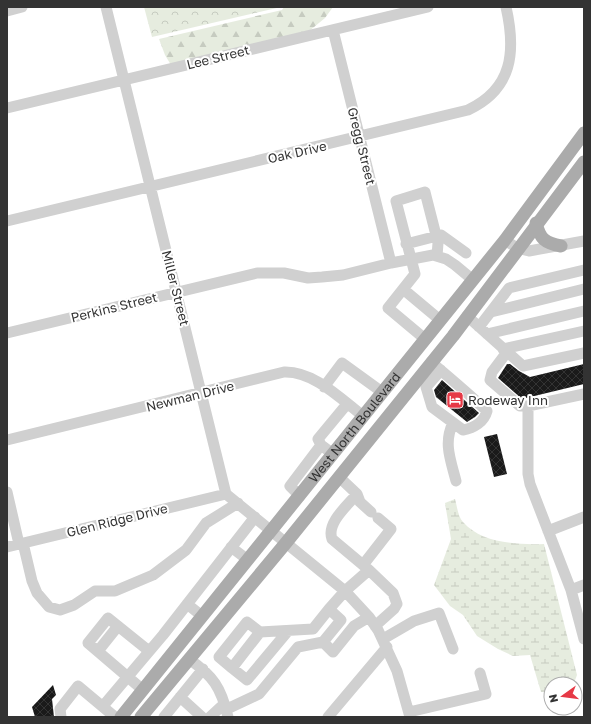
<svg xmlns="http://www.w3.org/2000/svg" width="591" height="724" viewBox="0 0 591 724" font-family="'Golos Text',sans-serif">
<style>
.forest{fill:url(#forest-firs)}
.wetland{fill:url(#wetland-marsh)}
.park{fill:url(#park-crowns)}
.building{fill:url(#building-cross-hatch)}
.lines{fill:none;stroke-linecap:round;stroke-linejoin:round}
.minor{stroke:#d0d0d0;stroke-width:11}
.major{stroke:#ababab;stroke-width:13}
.labels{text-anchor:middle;stroke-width:4;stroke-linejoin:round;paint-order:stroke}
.street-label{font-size:13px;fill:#333;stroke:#fff}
.poi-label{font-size:13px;fill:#333;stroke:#fff;text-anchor:start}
</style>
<defs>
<pattern id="forest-firs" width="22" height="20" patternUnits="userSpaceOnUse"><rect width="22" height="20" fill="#e6ecdf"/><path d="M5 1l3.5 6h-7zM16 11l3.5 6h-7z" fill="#c6cbc0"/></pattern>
<pattern id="wetland-marsh" width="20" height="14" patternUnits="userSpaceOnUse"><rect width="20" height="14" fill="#e6ecdf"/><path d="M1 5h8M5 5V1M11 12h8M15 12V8" fill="none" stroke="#c6cbc0"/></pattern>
<pattern id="park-crowns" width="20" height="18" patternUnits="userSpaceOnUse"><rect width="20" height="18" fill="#e6ecdf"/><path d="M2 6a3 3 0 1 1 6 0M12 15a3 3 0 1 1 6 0" fill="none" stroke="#c6cbc0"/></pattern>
<pattern id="building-cross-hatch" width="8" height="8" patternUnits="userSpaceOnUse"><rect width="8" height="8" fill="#1a1a1a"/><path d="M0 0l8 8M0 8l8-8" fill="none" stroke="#333"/></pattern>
</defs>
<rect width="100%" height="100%" fill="#fff"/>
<path class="forest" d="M284 7H333L325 18 308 32 171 65 165 55 159 39 282 10Z"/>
<path class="wetland" d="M455 499C457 506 458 517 463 522 481 543 517 545 544 544L577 675 574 683 551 684V692H541L530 655 513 656 498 649 477 636 463 615 450 606 434 585 451 539 445 503Z"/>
<path class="park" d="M144 7H281L152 37Z"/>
<path class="building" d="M507 364H510L519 371 530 377 584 364V384L522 399 498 378Z
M442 380 479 413 475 417 467 422 436 397 434 390Z
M497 434 507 474 494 477 484 437Z
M53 685 56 695 52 699 54 717H35L32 707Z"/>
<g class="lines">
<path class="minor" d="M106 7 226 494 345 591 369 617 378 630 397 671 410 717
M7 11 22 7
M333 30 391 263
M7 108 428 7
M7 221 468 110C513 89 516 51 506 7
M505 240 517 248 529 251 584 241
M406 244 441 235 466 253
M403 289 440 320
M491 312 584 289
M467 316 523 366 584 353
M479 327 509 288 584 270
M7 333 257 273H284L308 278 322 277 343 275 391 263 433 255 446 259 455 265 473 280
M487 334 584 311
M425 339 388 308 415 274 396 201 425 192 438 243 437 256
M503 349 584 331
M507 352 492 372 490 380 520 406H528L584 394
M431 362C450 378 469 394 487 411 484 422 474 428 463 430L432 407 426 387 441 370
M324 387 342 363 382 392
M528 406V474L530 484 571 590 584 639
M453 423C443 443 451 461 456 481
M7 440 284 372C314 371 341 399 363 416
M333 454 321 445 318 439 347 404
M339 477 357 494C348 505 326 523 332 539L369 570 345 591 329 609 341 620 323 642 333 652 354 626 369 617
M7 492 19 544
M357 494 360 502 371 512
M300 496 290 486 321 445
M548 531 584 517
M23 543 32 581 37 593 49 607 60 610 74 605 95 591H115L153 575 186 550 206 523 238 503
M7 547 226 494
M231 547 248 560
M363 565 391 529 378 518
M369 570 393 593 397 604 394 609 375 626
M571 590 584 585
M187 604 202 616
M260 632 247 622 219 657 232 668 260 632 313 629 329 609
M383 639 414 621 439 613 453 649
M98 651 118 626
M189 659C213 676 221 687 228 717
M232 668 247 680 288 631
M143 690 88 643 108 618 149 651
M180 697 202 717
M103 706 163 635 255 517
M227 709 259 694 298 647 323 642
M409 712 486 694 480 673
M61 717 60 709 78 686 115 717
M164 717 203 669
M210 717 224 704
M328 717 387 647"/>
<g class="major">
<path d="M536 223C540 239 545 243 561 246"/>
<path id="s1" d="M121 717 505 240 584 133"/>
<path d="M141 717 285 544 453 336 584 162"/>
</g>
</g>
<defs>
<symbol id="hotel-square" viewBox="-11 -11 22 22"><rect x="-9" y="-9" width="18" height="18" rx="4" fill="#e63946" stroke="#fff"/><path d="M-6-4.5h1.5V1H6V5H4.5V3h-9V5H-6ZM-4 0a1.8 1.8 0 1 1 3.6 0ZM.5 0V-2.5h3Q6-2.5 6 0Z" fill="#fff"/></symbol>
</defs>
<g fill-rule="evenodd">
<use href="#hotel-square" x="445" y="390" width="20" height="20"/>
</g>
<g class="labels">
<g class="street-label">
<text transform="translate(218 57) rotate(-14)" y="5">Lee Street</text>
<text transform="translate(362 146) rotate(76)" y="5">Gregg Street</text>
<text transform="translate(297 152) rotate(-13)" y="5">Oak Drive</text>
<text transform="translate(176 288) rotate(76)" y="5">Miller Street</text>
<text transform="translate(114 307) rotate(-14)" y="5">Perkins Street</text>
<text transform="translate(190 396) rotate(-14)" y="5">Newman Drive</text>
<text dy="5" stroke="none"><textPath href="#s1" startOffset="372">West North Boulevard</textPath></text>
<text transform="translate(117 520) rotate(-14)" y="5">Glen Ridge Drive</text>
</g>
<g class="poi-label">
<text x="468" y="405">Rodeway Inn</text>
</g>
</g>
<rect width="591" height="724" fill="none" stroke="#333333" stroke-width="16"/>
<g transform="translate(563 696) rotate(256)"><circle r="19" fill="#ffffff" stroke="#adadad"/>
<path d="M0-3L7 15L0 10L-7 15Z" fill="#e63946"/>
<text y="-6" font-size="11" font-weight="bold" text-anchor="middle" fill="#333333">N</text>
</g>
</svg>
